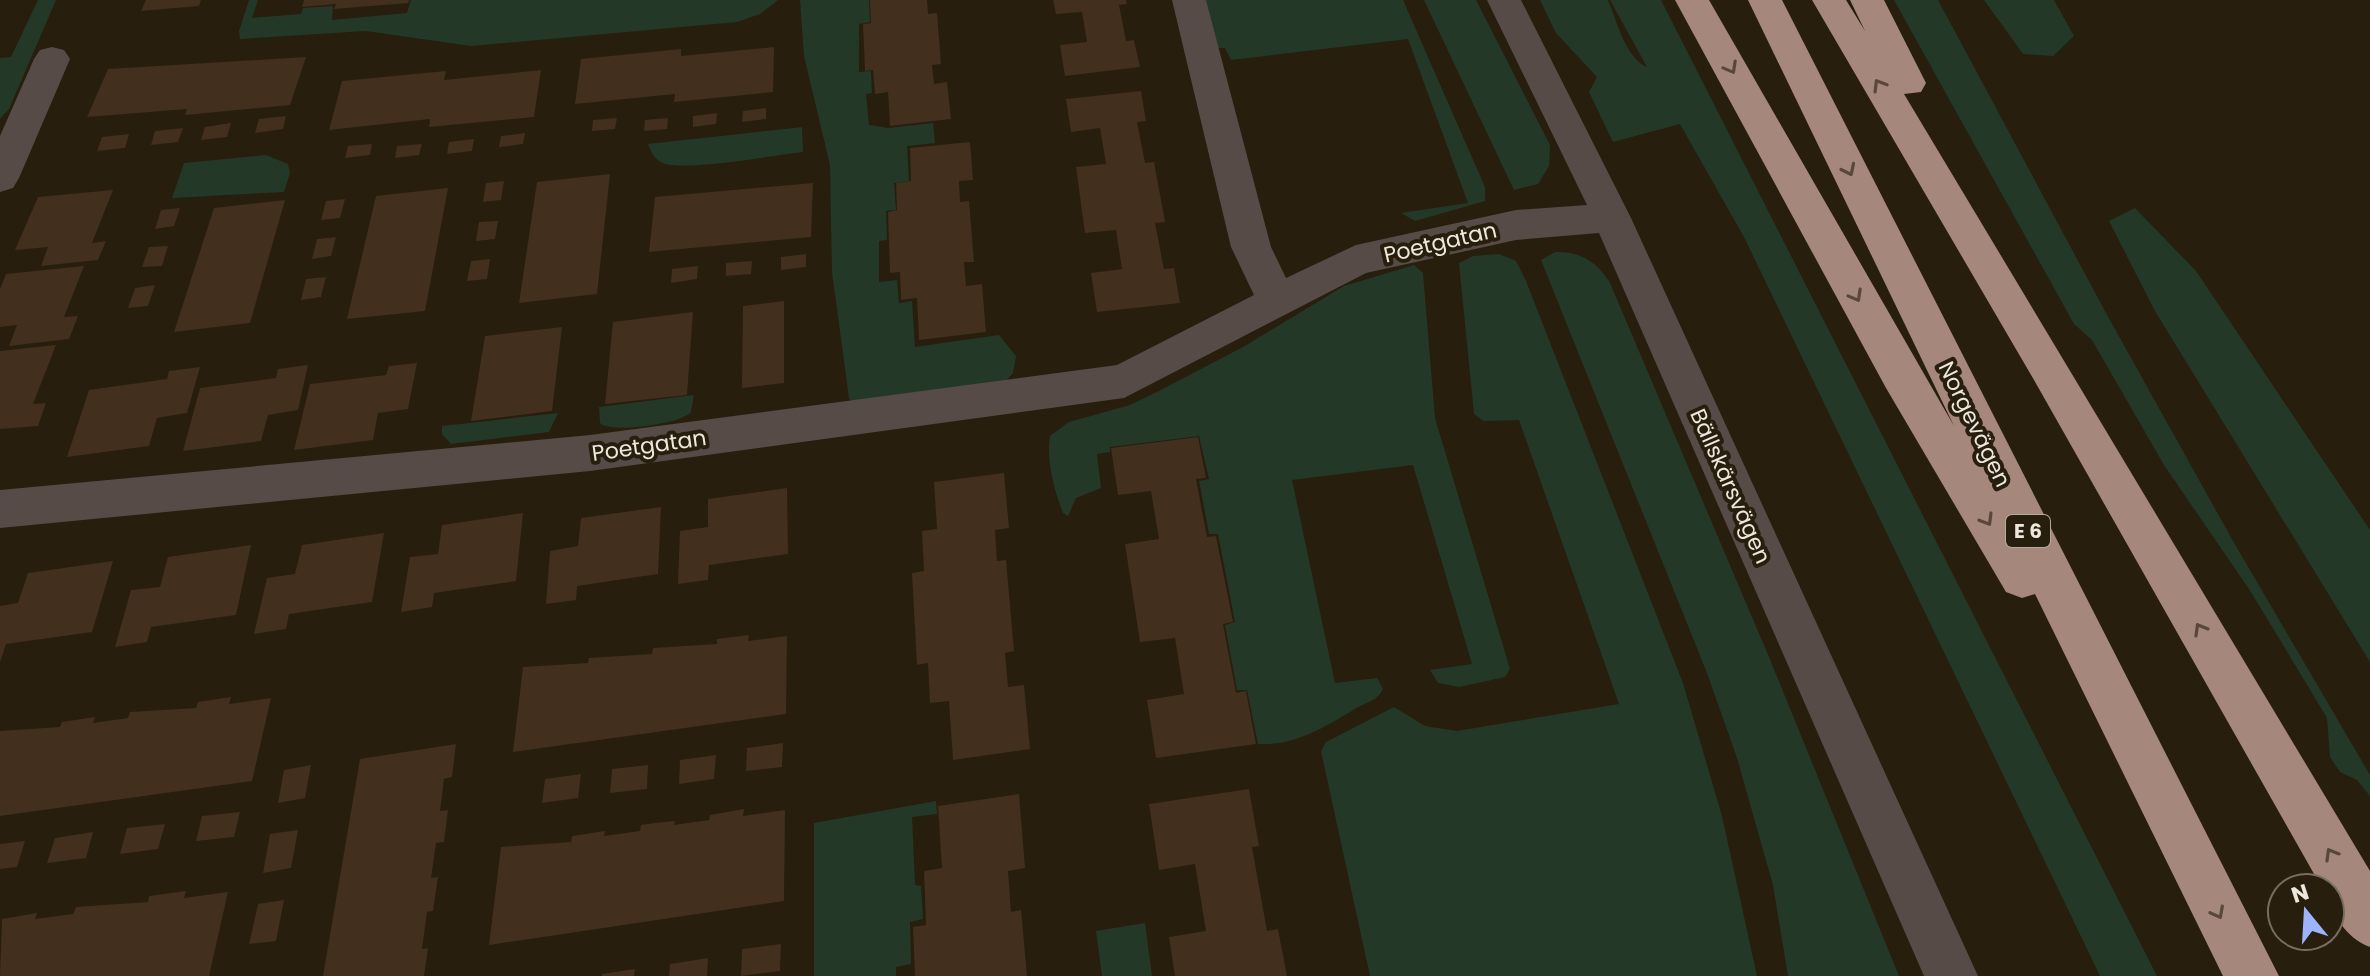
<svg xmlns="http://www.w3.org/2000/svg" width="2370" height="976" viewBox="0 0 2370 976" font-family="Poppins,sans-serif">
<style>
.green{fill:#243828}
.building{fill:#422f1d}
.lines{fill:none;stroke-linecap:round;stroke-linejoin:round}
.minor{fill:#574b47;fill-rule:evenodd}
.highway{fill:#a5877c;fill-rule:evenodd}
.oneway{stroke:#594839}
.labels{text-anchor:middle;stroke-width:8;stroke-linejoin:round;paint-order:stroke}
.shield{fill:#271e0d;stroke:#b2ab9e;stroke-width:2}
.shield-label{font-size:20px;font-weight:bold;fill:#ede7dc}
.street-label{font-size:22px;fill:#ede7dc;stroke:#271e0d}
</style>
<rect width="100%" height="100%" fill="#271e0d"/>
<path class="green" d="M38 0H56L9 109 0 119V58L11 57Z
M249 0H258L252 18 301 14 303 8 333 6 332 20 407 13 411 0H778L760 14 737 22 471 46 366 31 240 39 239 31Z
M800 0H869L870 22 859 24V72L871 71 872 93 866 94 869 125 888 128 933 123 935 143 907 146 909 181 894 183 896 210 886 211 887 240 879 241V282L897 280 899 303 912 301 915 347 999 335 1016 356 1013 373 1005 382 853 404 849 398 832 272 830 165 804 56Z
M1201 0H1403L1485 187V201L1415 221 1401 213 1468 203 1408 39 1231 60 1225 48H1214Z
M1424 0H1476L1550 145 1549 166 1538 184 1514 190Z
M1540 0H1608C1616 19 1626 59 1647 67L1610 0H1661L2157 976H2100L1745 239 1680 124 1613 142 1589 92 1597 77 1556 33Z
M1894 0H1938L2106 313 2233 541 2370 775V796L2357 780 2340 772 2330 757 2327 718 2251 592 2164 465 2092 340 2074 324Z
M1984 0H2054L2074 36 2053 56 2023 54Z
M802 127 803 152C775 155 686 172 663 163 655 160 651 152 648 144Z
M266 155 288 164 290 173 284 192 172 198 184 163Z
M2135 208 2196 271 2370 530V662L2155 311 2109 221Z
M1555 252C1579 251 1598 262 1610 283L1769 657 1899 976H1788L1773 885 1737 758 1707 673 1541 260Z
M1499 254 1516 261 1526 281 1683 683 1722 816 1757 976H1370L1321 751 1326 742 1394 707 1425 726 1457 731 1619 704 1519 420 1484 421 1474 414 1459 263 1473 256Z
M1414 265 1423 273 1435 418 1510 669 1505 677 1459 687 1438 683 1430 670 1472 664 1413 465 1292 480 1335 683 1377 678 1383 689C1378 700 1368 702 1358 707 1326 726 1297 746 1258 744L1247 690H1237L1225 625 1235 622 1218 534H1209L1199 481 1209 479 1199 436 1110 447V452L1097 454 1101 488 1076 498 1068 516 1063 513C1054 490 1046 460 1050 436L1069 422 1130 405 1157 392 1243 347 1344 286Z
M694 395 691 412C682 424 610 434 600 423L599 407Z
M558 413 549 432 451 444 442 434V426Z
M936 801 937 814 912 817 915 885 921 886 923 919 910 922 911 964 896 967V976H814V823Z
M1145 923 1152 976H1102L1096 931Z"/>
<path class="building" d="M146 0H201L199 6 141 11Z
M304 0H409L408 3 334 9 336 4 302 7Z
M870 0H927L928 14 937 13 941 64 932 65 934 84 947 82 951 119 890 126 888 92 875 94 873 70 865 71 863 24 871 23Z
M1053 0H1126L1127 4 1119 5 1126 41 1134 40 1140 67 1065 76 1060 45 1087 42 1082 12 1056 14Z
M774 47 773 92 674 102 675 94 575 104 581 59 681 49V56Z
M306 57 290 105 185 115 187 109 87 117 108 69Z
M541 70 534 117 429 127 430 119 329 130 342 81 446 71 444 80Z
M1141 91 1146 121 1137 122 1145 163 1154 162 1165 222 1155 223 1164 269 1174 268 1180 303 1097 312 1091 273 1122 269 1116 230 1085 233 1076 167 1106 164 1100 128 1071 132 1066 99Z
M766 108V119L742 122 743 111Z
M717 113 716 124 693 127V116Z
M286 116 283 129 255 133 259 119Z
M617 118 615 129 592 131 593 120Z
M668 118 667 129 644 131 645 120Z
M231 123 227 137 201 140 205 127Z
M183 128 178 142 151 145 155 131Z
M525 133 523 144 499 147 501 136Z
M129 134 125 148 97 151 102 137Z
M474 139 472 151 447 154 449 142Z
M970 142 973 180 959 181 960 202 969 201 974 262H964L966 286 982 284 986 332 919 340 917 298 901 300 900 272 890 273 888 212 897 210 896 183 911 181 910 148Z
M372 144 370 155 345 158 348 146Z
M422 144 419 155 395 158 397 146Z
M610 174 597 294 519 303 537 182Z
M504 181 501 200 483 202 486 183Z
M813 183 811 237 649 252 655 197Z
M448 188 425 311 347 319 376 196Z
M113 190 92 243 106 241 98 260 41 266 48 247 15 250 38 197Z
M345 199 340 218 321 220 326 201Z
M285 200 250 323 174 332 214 208Z
M180 208 174 226 155 229 161 210Z
M498 221 495 239 476 241 479 222Z
M336 237 331 256 312 259 317 239Z
M168 246 162 266 142 267 149 247Z
M806 254V267L781 270V257Z
M490 259 487 279 467 281 471 261Z
M752 261 751 274 726 276V263Z
M84 266 64 317 78 316 69 339 9 346 17 325 0 327V289L6 274Z
M698 266 697 279 671 283 672 269Z
M326 277 321 297 301 300 306 279Z
M155 285 148 306 128 308 135 288Z
M784 301V383L742 388 743 306Z
M693 312 687 395 605 404 613 322Z
M562 327 552 411 471 421 485 336Z
M56 345 33 404 46 403 38 426 0 429V351Z
M417 363 408 409 378 413 373 440 294 450 310 384 386 375 389 366Z
M308 365 298 410 268 415 261 441 183 451 200 388 276 378 278 369Z
M200 367 187 413 157 418 149 446 67 457 89 390 167 379 169 371Z
M1198 437 1206 478 1196 479 1207 537 1216 536 1233 622 1223 624 1236 693 1246 691 1256 744 1156 758 1147 700 1184 694 1175 638 1140 642 1125 544 1159 539 1151 491 1118 495 1111 448Z
M1004 473 1009 528 995 530 997 561 1006 560 1014 651 1005 653 1008 687 1024 685 1030 749 953 760 949 701 930 703 928 663 917 665 912 573 924 571 922 531 937 529 934 482Z
M787 488 788 554 709 565 708 580 678 584 680 531 708 527V499Z
M661 507 658 574 577 586 576 600 546 604 550 551 578 546 581 518Z
M523 513 516 581 434 593 432 607 401 612 410 557 438 554 442 525Z
M384 533 372 602 289 614 286 629 254 634 267 578 295 574 302 545Z
M251 545 236 615 151 627 147 642 115 647 131 590 160 587 168 557Z
M113 561 92 632 6 644 0 662V606L18 603 28 573Z
M749 635 748 641 787 636 786 714 513 752 523 667 588 663 589 658 652 654 653 648 717 644V639Z
M231 697 229 704 271 698 252 781 0 816V731L60 727 62 722 95 717 93 723 128 718 130 712 196 708 198 702Z
M783 743 782 767 746 771 747 748Z
M456 744 452 777 444 779 440 811 448 810 444 842 436 843 431 878 438 877 433 911 427 912 422 949 428 948 424 976H323L360 759Z
M716 755 714 779 679 784 680 760Z
M311 765 305 798 278 803 284 770Z
M648 765 647 789 610 793 612 769Z
M581 774 578 798 542 803 545 779Z
M1249 789 1259 846 1252 847 1267 931 1278 929 1287 976H1175L1169 937 1206 931 1195 864 1159 870 1149 804Z
M1019 794 1025 868 1008 871 1011 912 1021 910 1027 976H915L913 927 926 925 924 871 942 868 938 806Z
M744 809 743 816 785 810 784 901 489 945 501 847 571 842 572 836 605 831 604 836 640 831 641 825 655 823 675 821 674 825 709 820 710 815Z
M240 812 234 837 196 841 202 816Z
M165 824 158 849 120 854 127 828Z
M298 830 291 868 263 873 270 834Z
M93 832 86 858 47 863 55 838Z
M25 841 17 867 0 869V844Z
M186 891 184 898 228 892 209 976H0L2 919 37 913 35 919 73 914 76 907 148 902 149 896Z
M284 900 276 941 249 944 258 904Z
M781 944 780 971 741 976 742 949Z
M708 958 707 976H669L670 964Z
M635 969 634 976H602V974Z"/>
<g class="lines">
<path class="minor" d="M1172 0H1206L1271 247 1286 278 1356 245 1516 210 1587 205 1487 0H1521L1631 218 1978 976H1924L1599 233 1516 240 1366 273 1124 398 590 471 0 528V490L590 435 1117 365 1254 295 1231 247Z
M52 47 64 50 70 59 19 178 13 188 0 192V136L34 59 40 50Z"/>
<path class="highway" d="M1675 0H1709L1954 426 1748 0H1782L2279 976H2223L2035 594 2022 598 2006 592 1886 388Z
M1812 0H1846L1865 31 1850 0H1884L1926 83 1921 92 1904 94 2370 871V947C2346 938 2330 914 2330 888H2322L2034 380Z"/>
</g>
<defs><path id="oneway-chevron" d="M-2-3.5L2.5 0L-2 3.5" fill="none" stroke-width="1.6" stroke-linecap="round" stroke-linejoin="round" transform="scale(2)"/></defs>
<g class="oneway">
<use href="#oneway-chevron" transform="translate(1731 68) rotate(61)"/>
<use href="#oneway-chevron" transform="translate(1879 85) rotate(-121)"/>
<use href="#oneway-chevron" transform="translate(1849 170) rotate(64)"/>
<use href="#oneway-chevron" transform="translate(1856 296) rotate(61)"/>
<use href="#oneway-chevron" transform="translate(1987 520) rotate(59)"/>
<use href="#oneway-chevron" transform="translate(2200 629) rotate(-120)"/>
<use href="#oneway-chevron" transform="translate(2331 854) rotate(-120)"/>
<use href="#oneway-chevron" transform="translate(2218 913) rotate(62)"/>
</g>
<g class="labels">
<rect class="shield" x="2006" y="515" width="44" height="32" rx="6"/>
<g class="shield-label">
<text x="2028" y="538">E 6</text>
</g>
<g class="street-label">
<text transform="translate(1440 242) rotate(-13)" y="8">Poetgatan</text>
<text transform="translate(1975 424) rotate(64)" y="8">Norgevägen</text>
<text transform="translate(649 445) rotate(-8)" y="8">Poetgatan</text>
<text transform="translate(1731 486) rotate(66)" y="8">Bällskärsvägen</text>
</g>
</g>
<g transform="translate(2306 912) rotate(342)"><circle r="38" fill="#271e0d" stroke="#766e60" stroke-width="2"/>
<path d="M0-6L14 30L0 20L-14 30Z" fill="#9db4fd"/>
<text y="-12" font-size="22" font-weight="bold" text-anchor="middle" fill="#ede7dc">N</text>
</g>
</svg>
